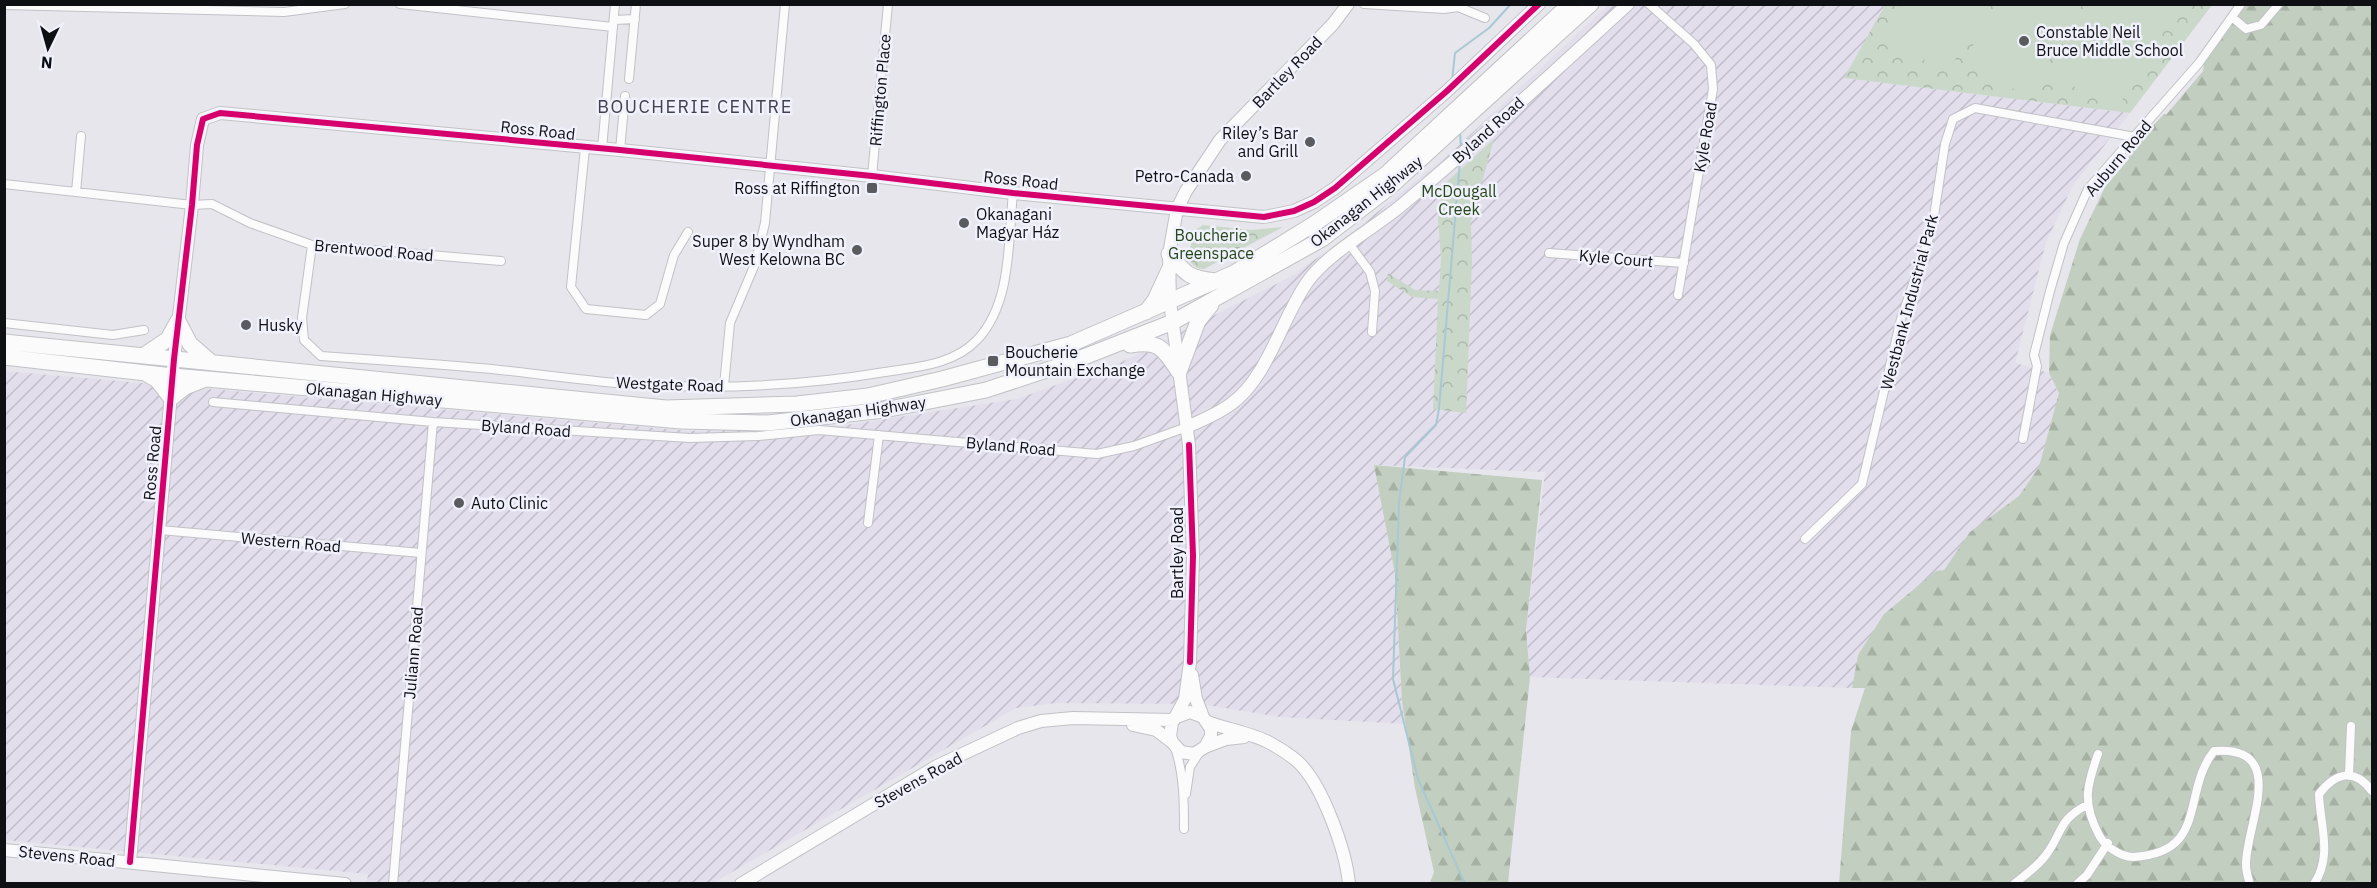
<svg xmlns="http://www.w3.org/2000/svg" width="2377" height="888" viewBox="0 0 2377 888" font-family="'IBM Plex Sans',sans-serif">
<style>
.industrial{fill:url(#industrial-furrows)}
.forest{fill:url(#forest-firs)}
.park{fill:url(#park-crowns)}
.pitch{fill:#cad8c9}
.lines{fill:none;stroke-linecap:round;stroke-linejoin:round}
.stream{stroke:#a8c9d4;stroke-width:2}
.street-casing{stroke:#c1c2c5;stroke-width:10}
.secondary-casing{stroke:#c1c2c5;stroke-width:14}
.highway-casing{stroke:#c1c2c5;stroke-width:17}
.street{stroke:#fbfbfc;stroke-width:8}
.secondary{stroke:#fbfbfc;stroke-width:12}
.highway{stroke:#fbfbfc;stroke-width:15}
.cycleway-casing{stroke:#f0f1fc;stroke-width:10}
.cycleway{stroke:#d6006c;stroke-width:6}
.poi-dot{fill:#5a5b5f;stroke:#f0f1fc;stroke-width:2}
.labels{text-anchor:middle;stroke-width:5;stroke-linejoin:round;paint-order:stroke}
.poi-label{font-size:16px;fill:#0f1013;stroke:#f0f1fc;text-anchor:start}
.street-label{font-size:16px;fill:#0f1013;stroke:#f0f1fc}
.park-label{font-size:16px;fill:#254719;stroke:#f0f1fc}
.neighbourhood-label{font-size:18px;letter-spacing:1.5px;fill:#40414a;stroke:#f0f1fc}
</style>
<defs>
<pattern id="industrial-furrows" width="10" height="10" patternUnits="userSpaceOnUse" patternTransform="scale(1.5)"><rect width="10" height="10" fill="#e2deec"/><path d="M-1 1l2-2M0 10L10 0M9 11l2-2" fill="none" stroke="#c1bdca"/></pattern>
<pattern id="forest-firs" width="22" height="20" patternUnits="userSpaceOnUse" patternTransform="scale(1.5)"><rect width="22" height="20" fill="#c2cfc0"/><path d="M5 1l3.5 6h-7zM16 11l3.5 6h-7z" fill="#a6b1a4"/></pattern>
<pattern id="park-crowns" width="20" height="18" patternUnits="userSpaceOnUse" patternTransform="scale(1.5)"><rect width="20" height="18" fill="#cad8c9"/><path d="M2 6a3 3 0 1 1 6 0M12 15a3 3 0 1 1 6 0" fill="none" stroke="#acb8ac"/></pattern>
</defs>
<rect width="100%" height="100%" fill="#e6e6ec"/>
<path class="industrial" d="M1608 5H1885L1845 78 2130 113 2073 185 2046 242 2015 363 2049 373 2071 418 2065 492 1858 655 1852 688 1530 677 1526 630 1545 472 1375 465 1395 574 1402 701 1405 724 1280 717 1201 704 1056 703 1016 708 713 883H367L368 874 5 840 4 371 689 431 840 426 1017 399 1126 360 1292 276 1349 235 1454 150Z"/>
<path class="forest" d="M2245 5H2372V883L1839 884 1851 731 1865 688H1852L1858 655 1884 614 1936 571 1944 570 1970 532 2019 496 2039 467 2059 393 2049 373 2050 335 2080 239 2105 187 2129 159 2130 150 2164 114 2166 115 2203 71 2205 56Z
M1374 465 1542 480 1526 630 1530 677 1508 883H1430L1434 872 1415 788 1402 701 1395 574Z"/>
<path class="park" d="M1885 5H2212L2130 113 1844 78Z
M1494 139 1471 222 1472 262 1466 413 1433 409 1438 299 1412 297 1387 281 1388 273 1415 290 1439 291 1441 258 1438 219 1443 185Z
M1203 225 1251 230 1283 227 1204 269 1197 268 1191 263 1190 249 1194 231Z"/>
<path class="pitch" d="M1902 4H1988V5L1947 73 1883 36Z
M1997 4 2082 5 2028 97 1964 61Z
M2093 4 2177 5 2116 111 2053 74Z"/>
<g class="lines">
<path class="stream" d="M1452 81 1455 53 1489 28 1511 4
M1460 131 1461 149
M1460 161 1439 409 1436 425 1405 457 1399 502 1393 679 1418 779 1465 884"/>
<defs>
<path id="street" d="M400 4 613 27
M1364 4 1444 9 1458 7 1457 4
M1649 4 1694 44 1711 65 1713 89 1678 295
M4 5 284 12 345 4
M1458 7 1485 18
M2232 17 2246 29 2261 25 2279 4
M614 20 635 19
M629 79 636 4
M585 148 571 287 586 309 646 315 660 304 674 255 688 232
M602 149 615 4
M620 150 625 96
M872 176 888 4
M4 184 192 205 212 204 250 223 312 245 501 261
M76 192 81 136
M312 245 302 318 304 340 321 356C378 360 435 364 492 369 537 374 582 380 627 384 713 390 801 386 885 372 917 367 953 365 977 340 1012 303 1008 241 1013 193
M1350 245 1370 272 1375 291 1372 332
M1549 253 1684 263
M4 323 113 335 144 330
M724 386 730 323 755 264 765 223 785 4
M213 402 433 422 690 438 758 436 819 430 1097 454 1134 446 1187 427
M2023 439 2037 366 2034 355 2050 291 2064 243 2088 189 2199 63 2241 4
M868 523 879 435
M160 530 421 553
M1805 539 1862 484 1901 319 1932 229 1945 144 1953 119 1975 108 2135 137
M1175 748C1184 773 1184 802 1184 829
M2098 754C2087 785 2082 802 2098 833 2103 845 2120 857 2133 857 2209 853 2181 793 2214 751 2291 745 2245 827 2246 865 2246 872 2248 878 2250 884
M2349 775 2351 726
M1186 794 1190 767 1199 753
M393 884 433 422
M2014 884C2025 875 2037 867 2046 855 2063 832 2058 820 2087 805
M2077 884 2087 875 2108 843
M2314 884C2333 856 2320 825 2319 794 2335 773 2354 767 2372 791"/>
<path id="secondary" d="M1187 427C1202 420 1218 414 1231 404 1268 378 1282 317 1308 281 1329 252 1375 228 1403 204 1480 140 1554 72 1628 4
M1192 675 1196 699 1203 717
M1177 717 1190 712 1203 717 1211 729V736L1205 747 1194 754 1181 752 1172 742 1170 736 1172 723 1185 699 1190 662 1193 556 1189 445 1170 302 1169 254 1177 209 1186 191 1220 140 1333 24 1348 4
M1208 722C1226 729 1255 734 1270 743 1279 748 1289 754 1297 761 1322 783 1346 851 1349 884
M1133 725 1156 730 1172 742
M1205 747 1226 739 1244 737
M4 850 345 884
M130 862 174 359 192 205 197 145 203 119 220 113 620 150 872 176 1013 193 1264 217 1294 211 1314 202 1335 188 1447 91 1539 4
M741 884 937 766 1018 728 1041 721 1073 718 1174 720"/>
<path id="highway" d="M1169 254C1187 275 1188 278 1216 281
M1146 312 1155 300 1169 270
M178 321 190 344 212 363
M4 342 666 408 797 404 868 396 942 379 1071 344 1234 273 1314 224 1385 175 1570 4
M1130 345C1161 340 1163 349 1179 372
M143 356 168 339 178 321
M4 357 173 376 681 421 768 423 884 410 986 390 1071 362 1173 322 1322 239 1390 187 1591 4
M1179 372 1198 321 1211 305
M147 374 157 380 171 398 185 387 203 380"/>
</defs>
<use href="#street" class="street-casing"/>
<use href="#secondary" class="secondary-casing"/>
<use href="#highway" class="highway-casing"/>
<use href="#street" class="street"/>
<use href="#secondary" class="secondary"/>
<use href="#highway" class="highway"/>
<defs>
<path id="cycleway" d="M1189 445 1193 556 1190 662
M130 862 174 359 192 205 197 145 203 119 220 113 620 150 872 176 1013 193 1264 217 1294 211 1314 202 1335 188 1447 91 1539 4"/>
</defs>
<use href="#cycleway" class="cycleway-casing"/>
<use href="#cycleway" class="cycleway"/>
</g>
<g class="poi-dot">
<circle cx="2024" cy="41" r="6"/>
<circle cx="1310" cy="142" r="6"/>
<circle cx="1246" cy="176" r="6"/>
<rect x="866" y="182" width="12" height="12" rx="3"/>
<circle cx="964" cy="223" r="6"/>
<circle cx="857" cy="250" r="6"/>
<circle cx="246" cy="325" r="6"/>
<rect x="987" y="355" width="12" height="12" rx="3"/>
<circle cx="459" cy="503" r="6"/>
</g>
<g class="labels">
<g class="poi-label">
<text x="2036" y="38">Constable Neil<tspan x="2036" dy="18">Bruce Middle School</tspan></text>
<text x="1298" y="139" text-anchor="end">Riley’s Bar<tspan x="1298" dy="18">and Grill</tspan></text>
<text x="1234" y="182" text-anchor="end">Petro-Canada</text>
<text x="860" y="194" text-anchor="end">Ross at Riffington</text>
<text x="976" y="220">Okanagani<tspan x="976" dy="18">Magyar Ház</tspan></text>
<text x="845" y="247" text-anchor="end">Super 8 by Wyndham<tspan x="845" dy="18">West Kelowna BC</tspan></text>
<text x="258" y="331">Husky</text>
<text x="1005" y="358">Boucherie<tspan x="1005" dy="18">Mountain Exchange</tspan></text>
<text x="471" y="509">Auto Clinic</text>
</g>
<g class="street-label">
<text transform="translate(1287 72) rotate(-46)" y="6">Bartley Road</text>
<text transform="translate(880 90) rotate(-85)" y="6">Riffington Place</text>
<text transform="translate(538 130) rotate(6)" y="6">Ross Road</text>
<text transform="translate(1488 130) rotate(-42)" y="6">Byland Road</text>
<text transform="translate(1705 137) rotate(-80)" y="6">Kyle Road</text>
<text transform="translate(2118 158) rotate(-50)" y="6">Auburn Road</text>
<text transform="translate(1021 180) rotate(6)" y="6">Ross Road</text>
<text transform="translate(1366 201) rotate(-38)" y="6">Okanagan Highway</text>
<text transform="translate(374 250) rotate(5)" y="6">Brentwood Road</text>
<text transform="translate(1616 258) rotate(5)" y="6">Kyle Court</text>
<text transform="translate(1909 302) rotate(-75)" y="6">Westbank Industrial Park</text>
<text transform="translate(670 384) rotate(2)" y="6">Westgate Road</text>
<text transform="translate(374 394) rotate(5)" y="6">Okanagan Highway</text>
<text transform="translate(858 411) rotate(-8)" y="6">Okanagan Highway</text>
<text transform="translate(526 428) rotate(4)" y="6">Byland Road</text>
<text transform="translate(1011 446) rotate(5)" y="6">Byland Road</text>
<text transform="translate(152 463) rotate(-85)" y="6">Ross Road</text>
<text transform="translate(291 542) rotate(5)" y="6">Western Road</text>
<text transform="translate(1177 553) rotate(-90)" y="6">Bartley Road</text>
<text transform="translate(413 653) rotate(-85)" y="6">Juliann Road</text>
<text transform="translate(918 780) rotate(-29)" y="6">Stevens Road</text>
<text transform="translate(67 856) rotate(6)" y="6">Stevens Road</text>
</g>
<g class="park-label">
<text x="1459" y="197">McDougall<tspan x="1459" dy="18">Creek</tspan></text>
<text x="1211" y="241">Boucherie<tspan x="1211" dy="18">Greenspace</tspan></text>
</g>
<g class="neighbourhood-label">
<text x="695" y="113">BOUCHERIE CENTRE</text>
</g>
</g>
<rect width="2377" height="888" fill="none" stroke="#0f1013" stroke-width="12"/>
<g transform="translate(48 48) rotate(185)" stroke="#f0f1fc" stroke-width="4.5" paint-order="stroke">
<path d="M0-4.5L10 22L0 15L-10 22Z" fill="#0f1013"/>
<text y="-9" font-size="16" font-weight="bold" text-anchor="middle" fill="#0f1013">N</text>
</g>
</svg>
